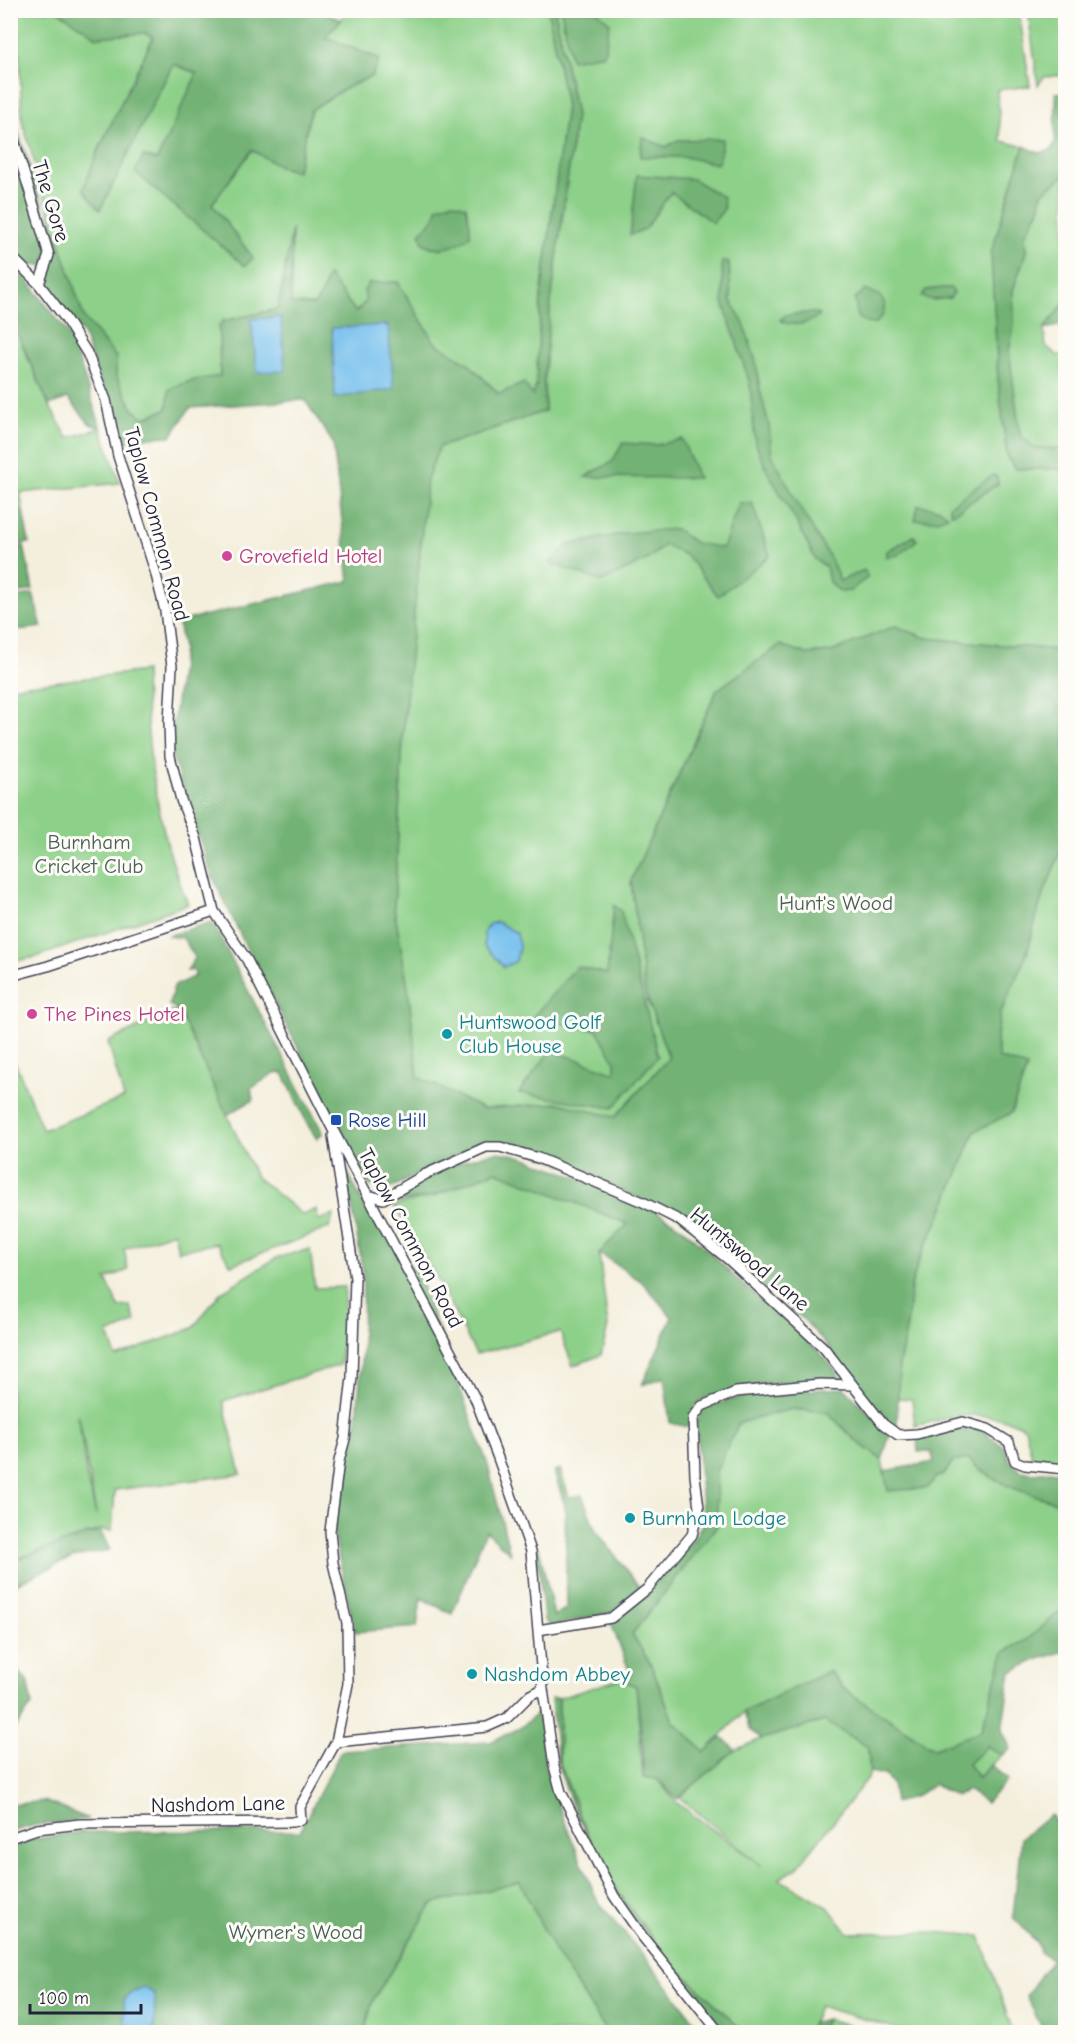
<svg xmlns="http://www.w3.org/2000/svg" width="1076" height="2043" viewBox="0 0 1076 2043" font-family="'Comic Neue',sans-serif">
<style>
.green{fill:#8dd089;stroke:#587962;stroke-width:1.5;fill-rule:evenodd}
.forest{fill:#72b275;stroke:#4a6a58;stroke-width:1.5}
.water{fill:#74bfed;stroke:#4b7094;stroke-width:1.5}
.lines{fill:none;stroke-linecap:round;stroke-linejoin:round}
.minor-casing{stroke:#424153;stroke-width:12}
.minor{stroke:#fff;stroke-width:9}
.hotel-dot{fill:#d1479c;stroke:#fdfcf7;stroke-width:2}
.culture-dot{fill:#0f9aa8;stroke:#fdfcf7;stroke-width:2}
.transit-dot{fill:#1a4fb4;stroke:#fdfcf7;stroke-width:2}
.labels{text-anchor:middle;stroke-width:6;stroke-linejoin:round;paint-order:stroke}
.street-label{font-size:21px;fill:#22223b;stroke:#fdfcf7}
.hotel-label{font-size:21px;fill:#b23c85;stroke:#fdfcf7;text-anchor:start}
.park-label{font-size:21px;fill:#475f56;stroke:#fdfcf7}
.culture-label{font-size:21px;fill:#0d838f;stroke:#fdfcf7;text-anchor:start}
.transit-label{font-size:21px;fill:#164399;stroke:#fdfcf7;text-anchor:start}
</style>
<rect width="100%" height="100%" fill="#fdfcf7"/>
<filter id="ink" filterUnits="userSpaceOnUse"><feTurbulence type="fractalNoise" baseFrequency=".0167" numOctaves="2"/><feDisplacementMap in="SourceGraphic" scale="12" xChannelSelector="R" yChannelSelector="G"/><feConvolveMatrix kernelMatrix="1 2 1 2 8 2 1 2 1" color-interpolation-filters="sRGB"/></filter>
<filter id="wash" filterUnits="userSpaceOnUse"><feTurbulence type="fractalNoise" baseFrequency=".008" numOctaves="4" result="noise"/><feDisplacementMap in="SourceGraphic" scale="24" xChannelSelector="R" yChannelSelector="G"/><feGaussianBlur stdDeviation="1.35" result="paint"/><feColorMatrix in="noise" values="0 0 0 0 0 0 0 0 0 0 0 0 0 0 0 0 0 1.4 0 .05"/><feComposite in="paint" operator="in"/></filter>
<g filter="url(#wash)">
<rect width="100%" height="100%" fill="#f4efdd"/>
<path class="green" d="M18 11H58L97 37 145 33 153 37 98 151 100 209 173 64 198 74 157 160 253 258 212 204 252 150 281 167 297 171 311 110 344 89 372 76 379 59 324 37 341 20 346 11H548L566 106 541 297 536 386 533 397 499 394 468 363 435 343 398 282 385 283 356 312 328 275 320 297 314 306 290 304 292 235 278 309 223 321 219 327 220 377C201 379 186 380 169 390L167 409 144 418 133 409 116 376V357L84 318 47 205 22 121Z
M555 11H1019L1030 86 997 90 1001 141 1024 146 991 253 998 378 1007 457 1015 469H1065V647L1058 650 926 638 895 626 831 652 807 654 780 645 717 690 631 881 645 993 669 1058 615 1117 557 1103 484 1109 418 1078 408 987 394 908 404 719 427 479 439 447 545 411 544 382 550 309 576 115Z
M1028 11H1065V75L1044 77 1038 85Z
M1065 175V302L1044 330 1046 346 1057 355H1065V449L1034 448 1020 435 1009 351 1014 324 1013 290 1026 252 1025 235 1039 210 1042 193Z
M10 318 49 405 68 438 101 428 120 483 20 493 23 511 11 513Z
M145 671C146 750 157 831 188 904L36 957 11 962V687Z
M1065 817V1463L1033 1461 1025 1428C1017 1422 1008 1421 999 1418 965 1411 947 1418 915 1426L912 1399 897 1398 899 1365 907 1325 911 1286 920 1257 940 1217 975 1131 1011 1113 1027 1068 998 1058 997 1034 1001 1012 1027 953 1040 903 1061 850Z
M178 1009 256 1177 303 1215 316 1209 318 1220 334 1215 329 1228 231 1265 217 1243 178 1251 174 1232 124 1249 128 1270 106 1279 119 1307 130 1306 136 1322 108 1334 116 1357 193 1328 220 1293 276 1258 310 1249 315 1288 345 1287 340 1365 223 1401 241 1474 115 1490 112 1531 99 1530 11 1561 10 1050 43 1130 124 1098 108 1042ZM78 1415 79 1416 96 1515 87 1478Z
M496 1171 629 1224 599 1253 608 1327 601 1355 573 1366 560 1332 476 1354 433 1271 394 1206 431 1197Z
M792 1409 827 1412 856 1441 882 1460 888 1491 944 1475 952 1462 969 1459C993 1486 1032 1494 1065 1505V1607L1027 1640 1004 1652 981 1731 934 1749 845 1690 830 1672 744 1712 705 1752 673 1721 651 1665 632 1634 717 1526 716 1471 739 1422Z
M620 1679 636 1686 643 1777 657 1779 676 1802 762 1866 679 1797 735 1750 761 1739 824 1721 868 1747 870 1772 868 1778 796 1869 779 1879 828 1907 848 1933 934 1932 980 1936 1013 2032H908L819 2006 809 2032H744L665 1956 610 1881 584 1826 559 1762V1698Z
M990 1742 1002 1755 978 1777 966 1764Z
M520 1882 555 1952 607 2032H364L373 2000 432 1904Z
M826 2019 874 2032H820Z"/>
<path class="forest" d="M58 11H323L341 20 325 37 379 59 372 76 344 89 311 110 297 171 281 167 252 150 212 204 253 258 245 266 135 172 143 156 157 160 197 73 173 64 100 210 83 189 98 151 153 38 145 33 97 37Z
M548 11H555L576 115 550 309 544 382 545 411 439 447 427 479 404 719 394 908 408 987 418 1077 483 1109 558 1103 615 1117 669 1058 645 993 631 881 717 690 780 645 807 654 831 652 895 626 926 638 1058 650 1065 647 1066 817 1061 850 1040 903 1027 953 1001 1012 997 1034 998 1058 1027 1067 1011 1113 975 1131 940 1217 920 1257 911 1286 907 1325 899 1365 897 1430 892 1427 872 1407 826 1344 803 1319 679 1216 552 1160 499 1142 464 1151 385 1191 369 1185 249 953 210 871 170 749 183 649 178 622 349 581 333 443 305 400 190 408 171 436 150 437 122 443 83 334 43 284 56 248 49 209 84 318 116 357V376L133 409 144 418 167 409 169 390C186 380 201 379 220 376L219 326 223 321 278 309 292 229 291 304 314 305 320 297 328 275 356 312 366 301 364 291 369 283 398 282 435 343 468 363 499 394 524 383 533 396 536 386 541 297 566 106Z
M561 11H597L610 23 604 54 571 60Z
M1056 93H1065V175L1042 193 1039 209 1025 235 1026 252 1013 290 1014 324 1009 351 1020 435 1034 448 1065 449V469H1016L1007 457 998 378 991 253 1024 146 1039 153 1051 150 1055 143Z
M13 112C22 155 60 224 44 266L35 264 29 267 11 248 10 113Z
M642 137 666 147 678 140 723 139 718 164 685 157H640Z
M637 175 693 179 723 197 724 209 713 223 671 192 645 229 630 235Z
M453 202 466 206 470 226V236C456 247 440 254 423 243L420 233C427 226 438 217 437 207Z
M10 258 71 337 101 428 90 424 68 398 49 405 11 318Z
M722 262H729L731 301 744 324 756 362 760 390 769 425 772 455 803 513 831 559 840 581 864 570 868 577 850 591 840 592 829 582 826 567 815 559 797 523 767 471 755 442 750 384 723 302Z
M943 288H951L954 293 950 298 932 300 922 297 926 290Z
M865 290 879 295 885 304 883 315 875 324 866 323 857 316 855 298Z
M1065 302V325L1044 329Z
M806 313H817L819 316C808 324 792 328 780 320L786 315Z
M682 439 698 478 585 477 612 462 623 443 656 445Z
M993 475 997 477 998 484 954 513H951L949 506Z
M739 503H752L770 556 718 596 687 556 665 545 648 559 602 582 550 563 568 545 626 533 676 529 695 543 723 548Z
M918 505 940 509 948 516 937 520H915Z
M23 511 29 543 11 545V513Z
M914 536 917 540 898 555 887 557V551Z
M24 546 33 590 11 594V549Z
M33 594 42 627 11 631V598Z
M614 905 621 911 658 1056 613 1108 519 1093 551 1050 615 1073V1062L597 1030 532 1018 577 966 607 974Z
M212 922 323 1133 317 1139 309 1127 283 1073H274L251 1089 253 1100 227 1115 178 1009 169 1005 174 986 195 976 194 970 187 971 195 957 183 938 167 936Z
M497 1152C516 1153 532 1161 550 1167 592 1183 638 1199 675 1223 696 1237 721 1264 740 1282 776 1314 814 1340 842 1380L761 1384 703 1399 696 1405 688 1427 670 1423 664 1377 642 1385 672 1317 642 1282 599 1253 628 1224 496 1171 431 1197 381 1205C417 1182 455 1159 497 1152Z
M346 1169 362 1201 418 1275 487 1462 510 1553 486 1531 452 1614 421 1598 417 1627 355 1632 333 1530 341 1479 357 1421 362 1350 363 1272Z
M844 1388 890 1434 882 1460 856 1441 827 1412 792 1409 739 1423 716 1471 717 1526 632 1634 651 1665 673 1721 705 1752 722 1737 735 1750 677 1799 657 1779 643 1777V1750L636 1686 620 1679 631 1675 610 1621 616 1622 693 1540 703 1523 696 1423 703 1409 752 1393Z
M953 1428 982 1430 1004 1447 1010 1461 1021 1471 1034 1473 1049 1471 1065 1473V1505C1032 1494 993 1486 969 1459L952 1462 944 1475 936 1477 928 1488 888 1491 884 1471 934 1462 931 1451 918 1452 917 1439Z
M560 1469 569 1497 582 1495 595 1529 640 1588 612 1612 556 1625H549L544 1620 539 1568 534 1549 539 1548 554 1616 567 1608 565 1506 554 1471Z
M100 1530 110 1550 74 1557 11 1586V1561Z
M1065 1607V1651L1036 1660 1011 1672 1002 1730 1011 1749 1001 1755 987 1746 968 1764 978 1778 991 1765 1008 1780 986 1803 968 1790 956 1797 934 1784 916 1796 895 1803 892 1784 885 1775 870 1772 868 1747 824 1721 761 1739 750 1729 744 1712 829 1671 845 1690 934 1749 981 1731 1004 1652 1027 1640Z
M11 1664 27 1680 32 1705 11 1734V1712L15 1704 11 1691Z
M551 1698H559V1762L584 1826 610 1881 665 1956 744 2032H725L698 1997 636 1924 611 1886 572 1805 558 1766Z
M542 1709 545 1767 564 1820 597 1900 652 1966 703 2032H607L555 1952 520 1882 432 1904 373 2000 364 2032H11V1850L22 1841 81 1832 300 1831 341 1751 490 1742 520 1728Z
M44 1801 89 1819 35 1825 11 1832V1805Z
M1051 1815 1065 1836 1066 2008 1055 2032H1044L1026 1996 1052 1959 1040 1952 1037 1943 1013 1917 1021 1838Z
M826 2019 820 2032H809L812 2023Z"/>
<path class="water" d="M281 317 285 371 257 372 251 319Z
M388 325 394 389 335 398 332 328Z
M497 922 517 933 519 948 516 961 504 967 484 946V932L489 924Z
M143 1987 155 1994 154 2028C146 2033 139 2034 129 2030L130 2024H125L124 2000 132 1992Z"/>
</g>
<g filter="url(#ink)">
<g class="lines">
<defs>
<path id="minor" d="M10 127 49 255 39 284
M10 255 39 284 65 318 87 353 106 400 118 456 155 571 165 611 172 666 169 722 170 756 181 800 196 838 214 911 247 960 331 1126 475 1398 498 1458 531 1551 543 1689 554 1766 561 1792 614 1896 642 1936 719 2032
M10 973 18 974 48 966 214 911
M333 1136 355 1278 352 1377 345 1439 339 1461 330 1531 333 1563 347 1623 348 1684 336 1742
M368 1195 383 1199 426 1174 486 1147H500L538 1158 643 1202 679 1220 729 1260 824 1348 883 1424 894 1432 898 1435 917 1434 963 1422 988 1429 1009 1442 1015 1461 1025 1465 1066 1469
M538 1630 611 1618 647 1589 692 1535 699 1508 695 1476 693 1418 702 1406 736 1392 820 1384 852 1385
M10 1838 37 1829 80 1824 292 1822 301 1820 300 1807 336 1742 487 1727 507 1718 530 1695 543 1689
M1063 2032 1066 2024"/>
</defs>
<use href="#minor" class="minor-casing"/>
<use href="#minor" class="minor"/>
</g>
</g>
<g class="hotel-dot">
<circle cx="227" cy="556" r="6"/>
<circle cx="32" cy="1014" r="6"/>
</g>
<g class="culture-dot">
<circle cx="447" cy="1034" r="6"/>
<circle cx="630" cy="1518" r="6"/>
<circle cx="472" cy="1674" r="6"/>
</g>
<rect class="transit-dot" x="330" y="1114" width="12" height="12" rx="3"/>
<g class="labels">
<g class="street-label">
<text transform="translate(51 201) rotate(73)" y="7">The Gore</text>
<text transform="translate(157 524) rotate(75)" y="7">Taplow Common Road</text>
<text transform="translate(411 1238) rotate(62)" y="7">Taplow Common Road</text>
<text transform="translate(750 1259) rotate(40)" y="7">Huntswood Lane</text>
<text transform="translate(218 1804) rotate(-1)" y="7">Nashdom Lane</text>
</g>
<g class="hotel-label">
<text x="239" y="563">Grovefield Hotel</text>
<text x="44" y="1021">The Pines Hotel</text>
</g>
<g class="park-label">
<text x="89" y="849">Burnham<tspan x="89" dy="24">Cricket Club</tspan></text>
<text x="836" y="910">Hunt's Wood</text>
<text x="296" y="1939">Wymer's Wood</text>
</g>
<g class="culture-label">
<text x="459" y="1029">Huntswood Golf<tspan x="459" dy="24">Club House</tspan></text>
<text x="642" y="1525">Burnham Lodge</text>
<text x="484" y="1681">Nashdom Abbey</text>
</g>
<g class="transit-label">
<text x="348" y="1127">Rose Hill</text>
</g>
</g>
<rect width="1076" height="2043" fill="none" stroke="#fdfcf7" stroke-width="36"/>
<path d="M30 2004v9h111v-9" fill="none" stroke="#22223b" stroke-width="3"/>
<text x="39" y="2004" font-size="18" fill="#22223b" stroke="#fdfcf7" stroke-width="4.5" paint-order="stroke">100 m</text>
</svg>
